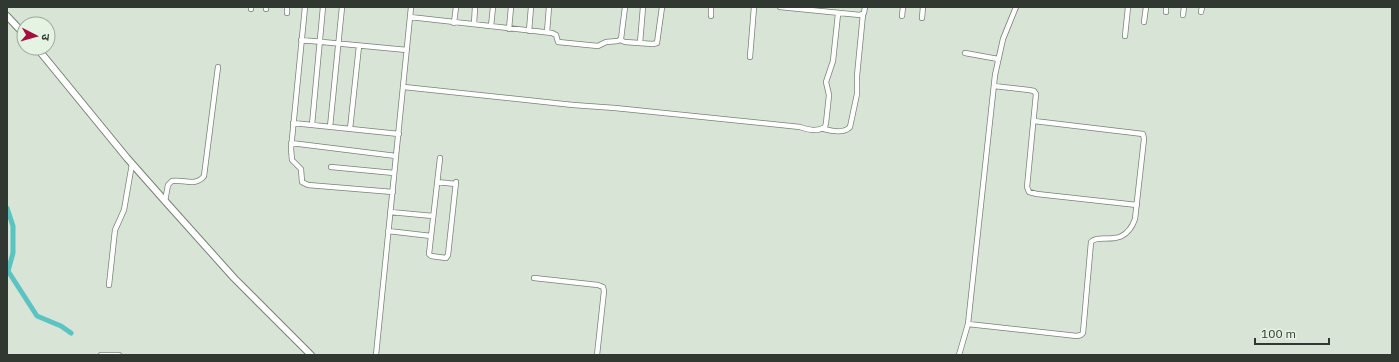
<svg xmlns="http://www.w3.org/2000/svg" width="1399" height="362" viewBox="0 0 1399 362" font-family="'IBM Plex Sans','Noto Sans Devanagari',sans-serif">
<style>
.lines{fill:none;stroke-linecap:round;stroke-linejoin:round}
.canal{stroke:#5bc3c2;stroke-width:5}
.street-casing{stroke:#768375;stroke-width:6}
.secondary-casing{stroke:#768375;stroke-width:8}
.street{stroke:#fff;stroke-width:4.5}
.secondary{stroke:#fff;stroke-width:6}
</style>
<rect width="100%" height="100%" fill="#d8e5d6"/>
<g class="lines">
<path class="canal" d="M7 208 13 226V253L8 271 37 316 61 326 71 333"/>
<defs>
<path id="street" d="M305 7 291 149 292 160 301 169 302 182 308 185 393 192
M780 7 860 15 864 13 865 7
M251 9V7
M266 9V7
M1166 12V7
M1201 12 1202 7
M287 13V7
M1183 15 1184 7
M711 16V7
M902 16 903 7
M410 17 552 33 556 35 558 42 598 46 606 42 618 41 621 39 625 7
M922 18 923 7
M1144 22 1146 7
M454 23 456 7
M474 24 475 7
M491 26 493 7
M509 29 511 7
M529 31 531 7
M547 32 549 7
M1125 36 1128 7
M301 40 407 50
M620 40 625 42 653 44 657 43 662 7
M640 43 643 7
M965 53 998 59
M750 57 754 7
M994 86 1029 90 1034 91 1036 94 1027 187 1029 192 1037 194 1137 205
M404 87 573 105 615 108 800 127C809 130 817 132 825 127L826 123 829 95 826 82 833 61 838 14
M293 123 399 134
M312 125 323 7
M330 127 342 7
M350 129 359 46
M824 129C831 131 844 134 850 127L857 94V76L863 14
M291 143 396 156
M440 158 429 254 431 256 446 258 448 255 456 182
M331 167 394 173
M437 182 456 184
M165 201 168 185 172 181C183 179 196 187 204 176L218 67
M390 212 433 216
M388 231 431 236
M534 278 598 285 603 287 604 291 597 355
M109 285 115 230 124 210 132 164
M968 324 1077 336 1081 335 1083 333 1091 242C1099 232 1124 250 1135 219L1144 139 1143 134 1034 121
M101 355H119
M376 355 411 7
M959 355 968 324 995 75 1003 39 1016 7"/>
<path id="secondary" d="M7 16 24 34
M37 48 127 158 165 201 234 278 311 355"/>
</defs>
<use href="#street" class="street-casing"/>
<use href="#secondary" class="secondary-casing"/>
<use href="#street" class="street"/>
<use href="#secondary" class="secondary"/>
</g>
<rect width="1399" height="362" fill="none" stroke="#313731" stroke-width="16"/>
<g transform="translate(36 36) rotate(96)"><circle r="19" fill="#e5f3e3" stroke="#9da89c"/>
<path d="M0-3L7 15L0 10L-7 15Z" fill="#a60e3d"/>
<text y="-6" font-size="11" font-weight="bold" text-anchor="middle" fill="#313731">उ</text>
</g>
<path d="M1255 338v6h74v-6" fill="none" stroke="#313731" stroke-width="2"/>
<text x="1261" y="338" font-size="12" fill="#313731" stroke="#e5f3e3" stroke-width="3" paint-order="stroke">100 m</text>
</svg>
